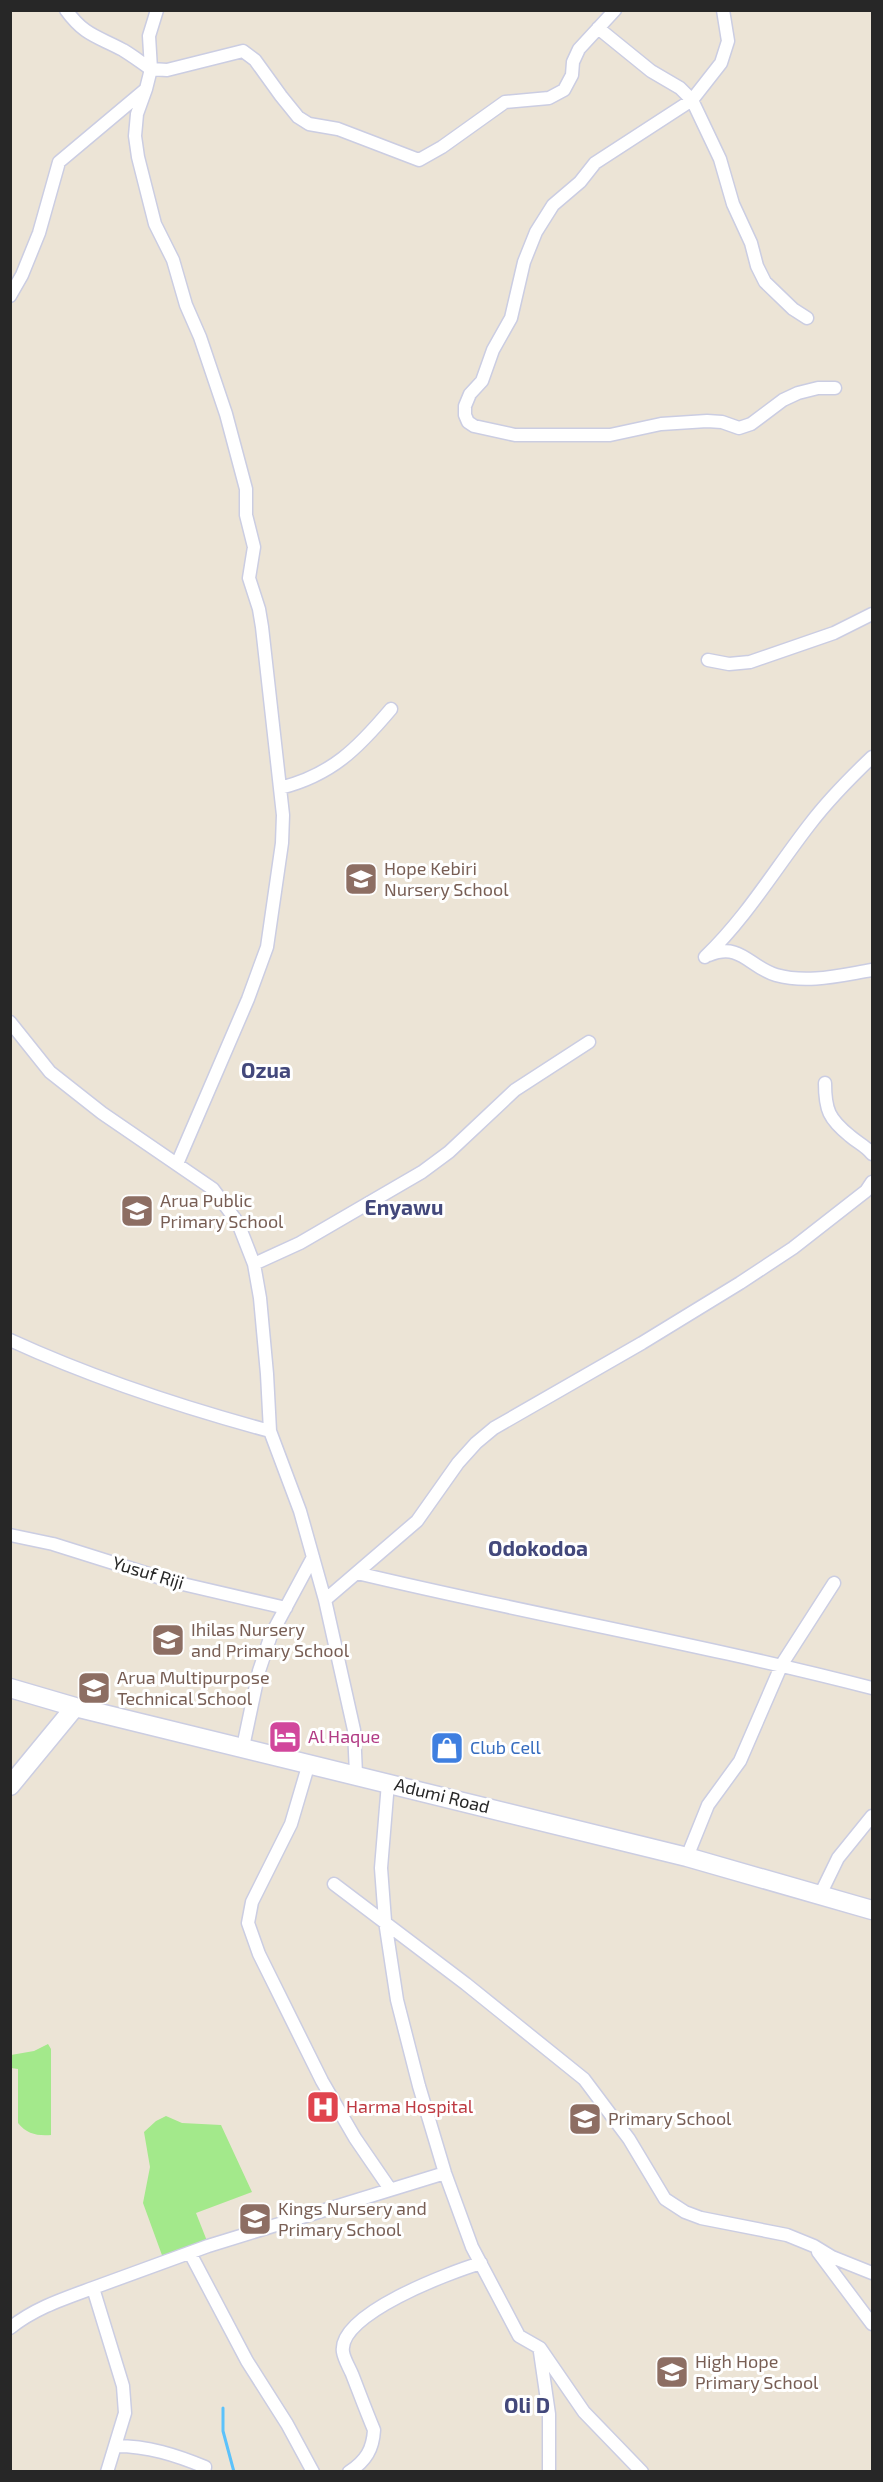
<svg xmlns="http://www.w3.org/2000/svg" width="883" height="2482" viewBox="0 0 883 2482" font-family="'Exo 2',sans-serif">
<style>
.green{fill:#a3e98b}
.lines{fill:none;stroke-linecap:round;stroke-linejoin:round}
.stream{stroke:#5cc2fb;stroke-width:3}
.street-casing{stroke:#cbcde2;stroke-width:15}
.secondary-casing{stroke:#cbcde2;stroke-width:21}
.street{stroke:#fff;stroke-width:12}
.secondary{stroke:#fff;stroke-width:18}
.labels{text-anchor:middle;stroke-width:6;stroke-linejoin:round;paint-order:stroke}
.education-label{font-size:18px;fill:#785e54;stroke:#fff;text-anchor:start}
.street-label{font-size:18px;fill:#272727;stroke:#fff}
.hotel-label{font-size:18px;fill:#b23c85;stroke:#fff;text-anchor:start}
.shop-label{font-size:18px;fill:#366cbe;stroke:#fff;text-anchor:start}
.health-label{font-size:18px;fill:#be3a42;stroke:#fff;text-anchor:start}
.quarter-label{font-size:21px;font-weight:bold;fill:#43487b;stroke:#fff}
</style>
<rect width="100%" height="100%" fill="#ece4d6"/>
<path class="green" d="M48 2044 51 2049V2135C37 2136 27 2134 18 2123V2069L11 2068V2055L34 2051Z
M166 2116 182 2123 221 2125 252 2192 196 2213 207 2241 163 2258 143 2203 150 2167 144 2132 156 2121Z"/>
<g class="lines">
<path class="stream" d="M223 2408V2431L234 2472"/>
<defs>
<path id="street" d="M66 10C85 36 97 36 123 50 133 56 142 63 151 69L149 36 157 10
M723 10 728 41 721 63 692 100 595 163 580 182 553 205 536 232 524 262 511 318 493 350 482 381 470 394 465 406V415L468 422 474 426 515 435H610L661 424 707 421 722 422 739 428 751 424 783 400 798 393 818 388H835
M598 28 651 71 680 88 692 100 720 159 733 204 751 243 757 266 765 282 793 309 807 318
M146 89 137 114 135 136 138 157 155 224 173 260 186 305 200 337 226 414 246 489V515L254 547 249 578 259 609 262 627 283 815 282 843 267 947 248 999 177 1164
M10 296 22 275 39 233 59 162 146 89 151 69 167 70 243 51 255 60 281 96 298 117 309 124 338 129 419 160 442 147 505 102 549 98 564 90 572 75 573 62 579 49 615 10
M708 660 729 664 750 662 834 633 872 614
M280 788C332 775 358 748 391 709
M709 955C741 942 749 967 776 975 808 984 841 975 872 970
M705 957C746 918 775 869 810 824 829 799 850 778 872 757
M10 1022 50 1072 102 1113 213 1189 238 1223 254 1264 260 1298 267 1374 270 1431 300 1511 325 1600 354 1730 356 1774
M825 1083C825 1110 829 1119 850 1136 858 1143 866 1146 872 1154
M254 1264 300 1243 422 1172 449 1152 515 1090 589 1042
M10 1340C95 1379 181 1407 270 1431
M10 1535 53 1544 174 1582 286 1608
M357 1573C528 1614 702 1644 872 1688
M325 1600 417 1521 458 1463 476 1443 494 1428 642 1343 740 1283 793 1248 866 1191 872 1182
M243 1747 259 1671 271 1635 313 1557
M309 1763 291 1824 252 1902 248 1923 259 1954 322 2081 355 2138 390 2189
M388 1783 381 1868 385 1921 397 2000 419 2086 445 2173 472 2247 519 2336 540 2348 584 2412 642 2472
M687 1857 708 1805 740 1761 782 1664 834 1583
M334 1884 466 1984 584 2079 629 2139 665 2199 685 2212 701 2218 787 2235 814 2246 832 2257 872 2273
M820 1895 838 1858 872 1816
M818 2252 872 2324
M190 2253 247 2361 287 2424 313 2472
M93 2288 208 2246 445 2173
M10 2328C35 2308 63 2299 93 2288L123 2386 125 2413 107 2472
M540 2352 549 2414V2472
M116 2446C148 2446 176 2455 205 2467L204 2472
M349 2472C366 2461 373 2449 374 2430 366 2411 359 2392 352 2374 349 2367 344 2359 343 2352 337 2314 451 2272 481 2263"/>
<path id="secondary" d="M10 1688 75 1707 687 1857 872 1910
M10 1786 75 1707"/>
</defs>
<use href="#street" class="street-casing"/>
<use href="#secondary" class="secondary-casing"/>
<use href="#street" class="street"/>
<use href="#secondary" class="secondary"/>
</g>
<defs>
<symbol id="school-square" viewBox="-11 -11 22 22"><rect x="-9" y="-9" width="18" height="18" rx="4" fill="#8d6e63" stroke="#fff"/><path d="M0-5L7-2L0 1L-7-2ZM-4 1L0 2.5L4 1V4Q0 6-4 4Z" fill="#fff"/></symbol>
<symbol id="university-square" viewBox="-11 -11 22 22"><rect x="-9" y="-9" width="18" height="18" rx="4" fill="#8d6e63" stroke="#fff"/><path d="M0-5L7-2L0 1L-7-2ZM-4 1L0 2.5L4 1V4Q0 6-4 4Z" fill="#fff"/></symbol>
<symbol id="hotel-square" viewBox="-11 -11 22 22"><rect x="-9" y="-9" width="18" height="18" rx="4" fill="#d1479c" stroke="#fff"/><path d="M-6-4.5h1.5V1H6V5H4.5V3h-9V5H-6ZM-4 0a1.8 1.8 0 1 1 3.6 0ZM.5 0V-2.5h3Q6-2.5 6 0Z" fill="#fff"/></symbol>
<symbol id="shop-square" viewBox="-11 -11 22 22"><rect x="-9" y="-9" width="18" height="18" rx="4" fill="#3f7fe0" stroke="#fff"/><path d="M-5-2.5h2.3a2.7 3.5 0 0 1 5.4 0H5L5.5 6h-11ZM-1.5-2.5h3a1.5 2.3 0 0 0-3 0Z" fill="#fff"/></symbol>
<symbol id="hospital-square" viewBox="-11 -11 22 22"><rect x="-9" y="-9" width="18" height="18" rx="4" fill="#e0444e" stroke="#fff"/><path d="M-5-5h3v3.5h4V-5h3V5h-3V1.5h-4V5h-3Z" fill="#fff"/></symbol>
</defs>
<g fill-rule="evenodd">
<use href="#school-square" x="342" y="860" width="38" height="38"/>
<use href="#school-square" x="118" y="1192" width="38" height="38"/>
<use href="#school-square" x="149" y="1621" width="38" height="38"/>
<use href="#university-square" x="75" y="1669" width="38" height="38"/>
<use href="#hotel-square" x="266" y="1718" width="38" height="38"/>
<use href="#shop-square" x="428" y="1729" width="38" height="38"/>
<use href="#hospital-square" x="304" y="2088" width="38" height="38"/>
<use href="#school-square" x="566" y="2100" width="38" height="38"/>
<use href="#school-square" x="236" y="2200" width="38" height="38"/>
<use href="#school-square" x="653" y="2353" width="38" height="38"/>
</g>
<g class="labels">
<g class="education-label">
<text x="384" y="875">Hope Kebiri<tspan x="384" dy="21">Nursery School</tspan></text>
<text x="160" y="1207">Arua Public<tspan x="160" dy="21">Primary School</tspan></text>
<text x="191" y="1636">Ihilas Nursery<tspan x="191" dy="21">and Primary School</tspan></text>
<text x="117" y="1684">Arua Multipurpose<tspan x="117" dy="21">Technical School</tspan></text>
<text x="608" y="2125">Primary School</text>
<text x="278" y="2215">Kings Nursery and<tspan x="278" dy="21">Primary School</tspan></text>
<text x="695" y="2368">High Hope<tspan x="695" dy="21">Primary School</tspan></text>
</g>
<g class="street-label">
<text transform="translate(148 1573) rotate(17)" y="6">Yusuf Riji</text>
<text transform="translate(442 1796) rotate(14)" y="6">Adumi Road</text>
</g>
<g class="hotel-label">
<text x="308" y="1743">Al Haque</text>
</g>
<g class="shop-label">
<text x="470" y="1754">Club Cell</text>
</g>
<g class="health-label">
<text x="346" y="2113">Harma Hospital</text>
</g>
<g class="quarter-label">
<text x="266" y="1078">Ozua</text>
<text x="404" y="1215">Enyawu</text>
<text x="538" y="1556">Odokodoa</text>
<text x="527" y="2413">Oli D</text>
</g>
</g>
<rect width="883" height="2482" fill="none" stroke="#272727" stroke-width="24"/>
</svg>
